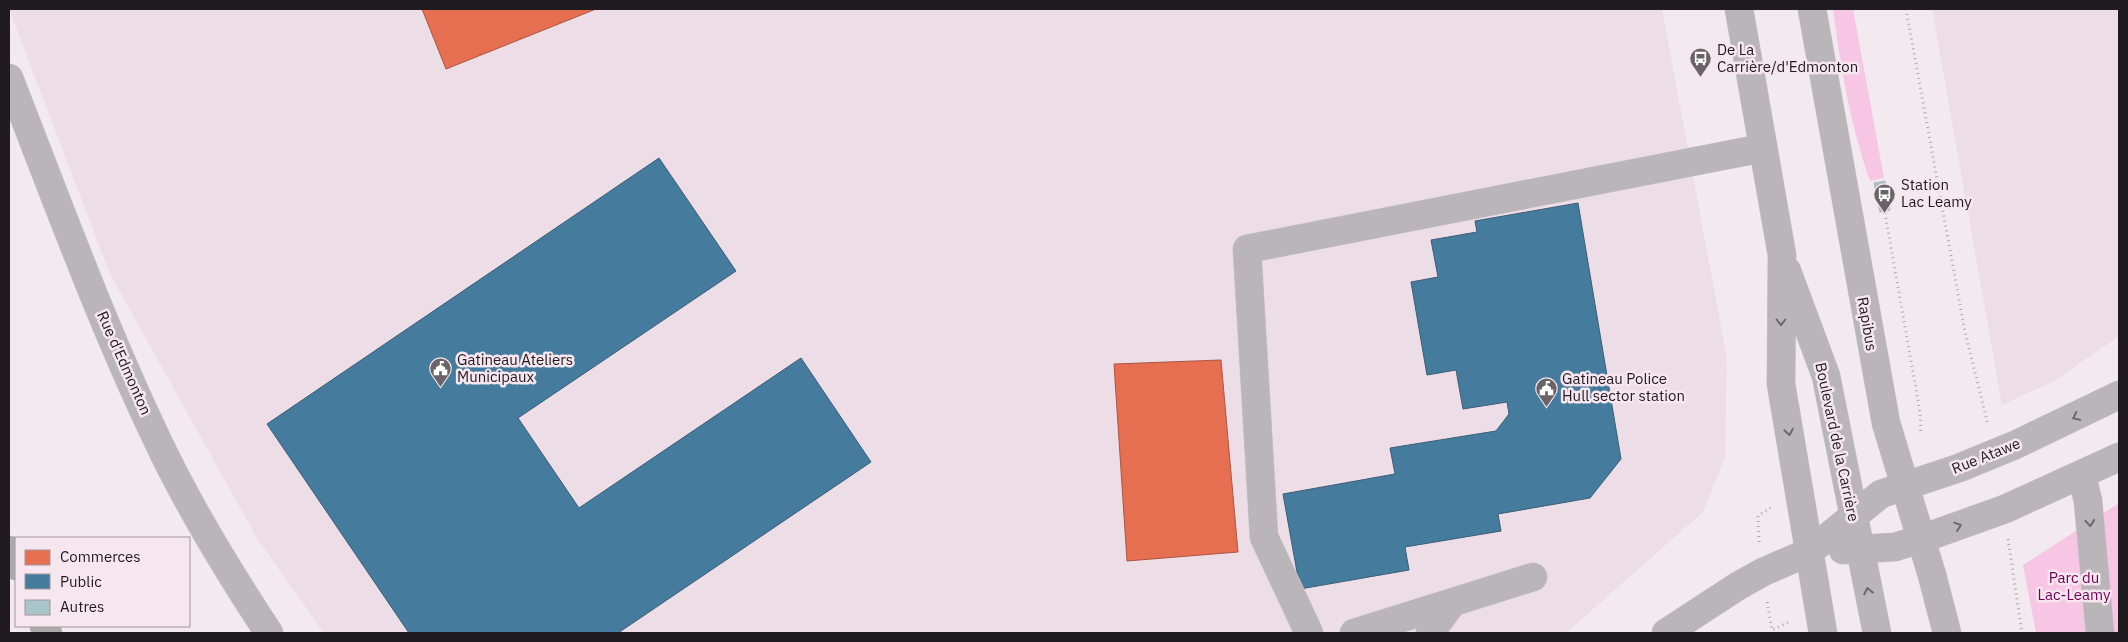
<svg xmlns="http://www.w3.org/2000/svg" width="2128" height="642" viewBox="0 0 2128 642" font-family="'IBM Plex Sans',sans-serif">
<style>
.built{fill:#eddde6}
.green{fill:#f7c6e4}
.shops{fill:#e76f51;stroke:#ab5642}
.public{fill:#457b9d;stroke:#3a5e77}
.building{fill:#a9c5c9;stroke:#b6b6b8}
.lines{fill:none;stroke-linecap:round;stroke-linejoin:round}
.minor-casing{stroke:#cbc6c9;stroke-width:29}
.highway-casing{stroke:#cbc6c9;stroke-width:29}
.path{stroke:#aeaaad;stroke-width:3;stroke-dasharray:1 4;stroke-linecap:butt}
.minor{stroke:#b9b5b8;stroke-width:28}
.highway{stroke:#ada9ab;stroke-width:28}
.oneway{stroke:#6c686b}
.labels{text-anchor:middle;stroke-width:5;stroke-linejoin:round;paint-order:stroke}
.poi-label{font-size:15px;fill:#201b1e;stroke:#f6e6ef;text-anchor:start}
.street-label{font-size:15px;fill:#201b1e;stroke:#f6e6ef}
.park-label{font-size:15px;fill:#700055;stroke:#f6e6ef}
</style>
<rect width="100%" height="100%" fill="#f2eaee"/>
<path class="built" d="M9 9H1662L1727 359 1725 457 1703 512 1566 633H324L258 540 110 274Z
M1932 9H2119V336L2054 381 2002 405Z"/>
<path class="green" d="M1833 9H1853L1884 178 1870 181C1850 123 1841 70 1833 9Z
M2119 503V633H2036L2023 565Z"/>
<path class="shops" d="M422 9H596L446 69Z
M1221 360 1238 552 1127 561 1114 364Z"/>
<path class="public" d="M659 158 736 271 518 418 579 508 801 358 871 462 618 633H409L267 424Z
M1578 203 1621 459 1590 498 1498 514 1501 531 1405 547 1409 570 1300 589 1283 494 1395 474 1390 448 1496 431 1509 414 1507 402 1463 409 1456 370 1427 375 1411 282 1438 277 1431 240 1477 232 1475 221Z"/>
<path class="building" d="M1885 181 1890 210 1880 212 1874 183Z"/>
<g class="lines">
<defs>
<path id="minor" d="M1739 9 1782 255 1781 384 1823 633
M1812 9 1886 423 1932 575 1947 633
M9 78C59 206 106 336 167 460 197 520 232 577 269 633
M1787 271 1826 376 1877 633
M2082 476 2088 501 2100 633
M1843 550 1895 547 1921 539 2005 509 2119 457
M1309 633 1264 537 1247 249 1763 148
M1354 633 1533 577
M1430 633 1452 603
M1666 633 1738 586 1763 572 1809 552 1881 494 1959 468 2015 445 2119 395"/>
<path id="highway" d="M9 550 16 566
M44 626 48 633"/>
</defs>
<use href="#minor" class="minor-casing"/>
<use href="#highway" class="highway-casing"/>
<path class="path" d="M1906 9 1965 332 1988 425
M1885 213 1920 412 1921 432
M2008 539 2022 633
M1759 542 1758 516 1773 506
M1767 602 1772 630 1791 621"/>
<use href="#minor" class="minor"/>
<use href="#highway" class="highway"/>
</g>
<defs><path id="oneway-chevron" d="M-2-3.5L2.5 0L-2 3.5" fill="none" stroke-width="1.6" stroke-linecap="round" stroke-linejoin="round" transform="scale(1.25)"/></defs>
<g class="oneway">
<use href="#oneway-chevron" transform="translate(1781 322) rotate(90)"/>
<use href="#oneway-chevron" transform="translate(2076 417) rotate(154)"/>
<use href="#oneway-chevron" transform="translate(1789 432) rotate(80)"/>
<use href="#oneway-chevron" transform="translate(2090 523) rotate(85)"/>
<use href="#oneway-chevron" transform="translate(1958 526) rotate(-19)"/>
<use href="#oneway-chevron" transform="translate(1868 591) rotate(-102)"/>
</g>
<defs>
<symbol id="bus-pin" viewBox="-11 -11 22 30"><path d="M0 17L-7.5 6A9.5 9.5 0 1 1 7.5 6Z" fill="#6a6367" stroke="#f6e6ef"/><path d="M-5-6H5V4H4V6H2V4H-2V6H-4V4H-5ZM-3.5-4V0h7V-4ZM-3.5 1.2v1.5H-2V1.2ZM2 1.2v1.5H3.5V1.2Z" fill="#fff"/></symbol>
<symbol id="civic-pin" viewBox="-11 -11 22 30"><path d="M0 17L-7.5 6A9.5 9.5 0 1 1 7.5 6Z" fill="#6a6367" stroke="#f6e6ef"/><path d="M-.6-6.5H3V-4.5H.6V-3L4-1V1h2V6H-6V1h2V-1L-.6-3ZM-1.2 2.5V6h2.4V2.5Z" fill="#fff"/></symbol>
</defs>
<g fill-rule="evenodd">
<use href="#bus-pin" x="1688" y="46" width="25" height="34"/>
<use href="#bus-pin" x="1872" y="182" width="25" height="34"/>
<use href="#civic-pin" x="428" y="356" width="25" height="34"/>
<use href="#civic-pin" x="1534" y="376" width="25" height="34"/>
</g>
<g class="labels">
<g class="poi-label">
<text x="1717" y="55">De La<tspan x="1717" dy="17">Carrière/d'Edmonton</tspan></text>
<text x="1901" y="190">Station<tspan x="1901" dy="17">Lac Leamy</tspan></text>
<text x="457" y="365">Gatineau Ateliers<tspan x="457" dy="17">Municipaux</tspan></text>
<text x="1562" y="384">Gatineau Police<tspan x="1562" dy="17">Hull sector station</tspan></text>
</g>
<g class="street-label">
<text transform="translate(1867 324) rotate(80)" y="5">Rapibus</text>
<text transform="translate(124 363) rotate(66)" y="5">Rue d'Edmonton</text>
<text transform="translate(1837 442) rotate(78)" y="5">Boulevard de la Carrière</text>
<text transform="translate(1986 456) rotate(-22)" y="5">Rue Atawe</text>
</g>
<g class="park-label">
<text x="2074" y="583">Parc du<tspan x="2074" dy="17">Lac-Leamy</tspan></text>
</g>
</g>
<rect width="2128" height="642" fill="none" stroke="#201b1e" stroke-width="20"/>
<rect x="15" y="537" width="175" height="90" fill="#f6e6ef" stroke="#a0959b"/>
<rect x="25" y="550" width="25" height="15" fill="#e76f51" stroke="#a0959b"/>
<text x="60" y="562" font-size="15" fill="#201b1e">Commerces</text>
<rect x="25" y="574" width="25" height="15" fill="#457b9d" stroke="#a0959b"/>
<text x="60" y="587" font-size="15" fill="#201b1e">Public</text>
<rect x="25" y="600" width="25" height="15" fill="#a9c5c9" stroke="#a0959b"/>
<text x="60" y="612" font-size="15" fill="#201b1e">Autres</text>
</svg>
